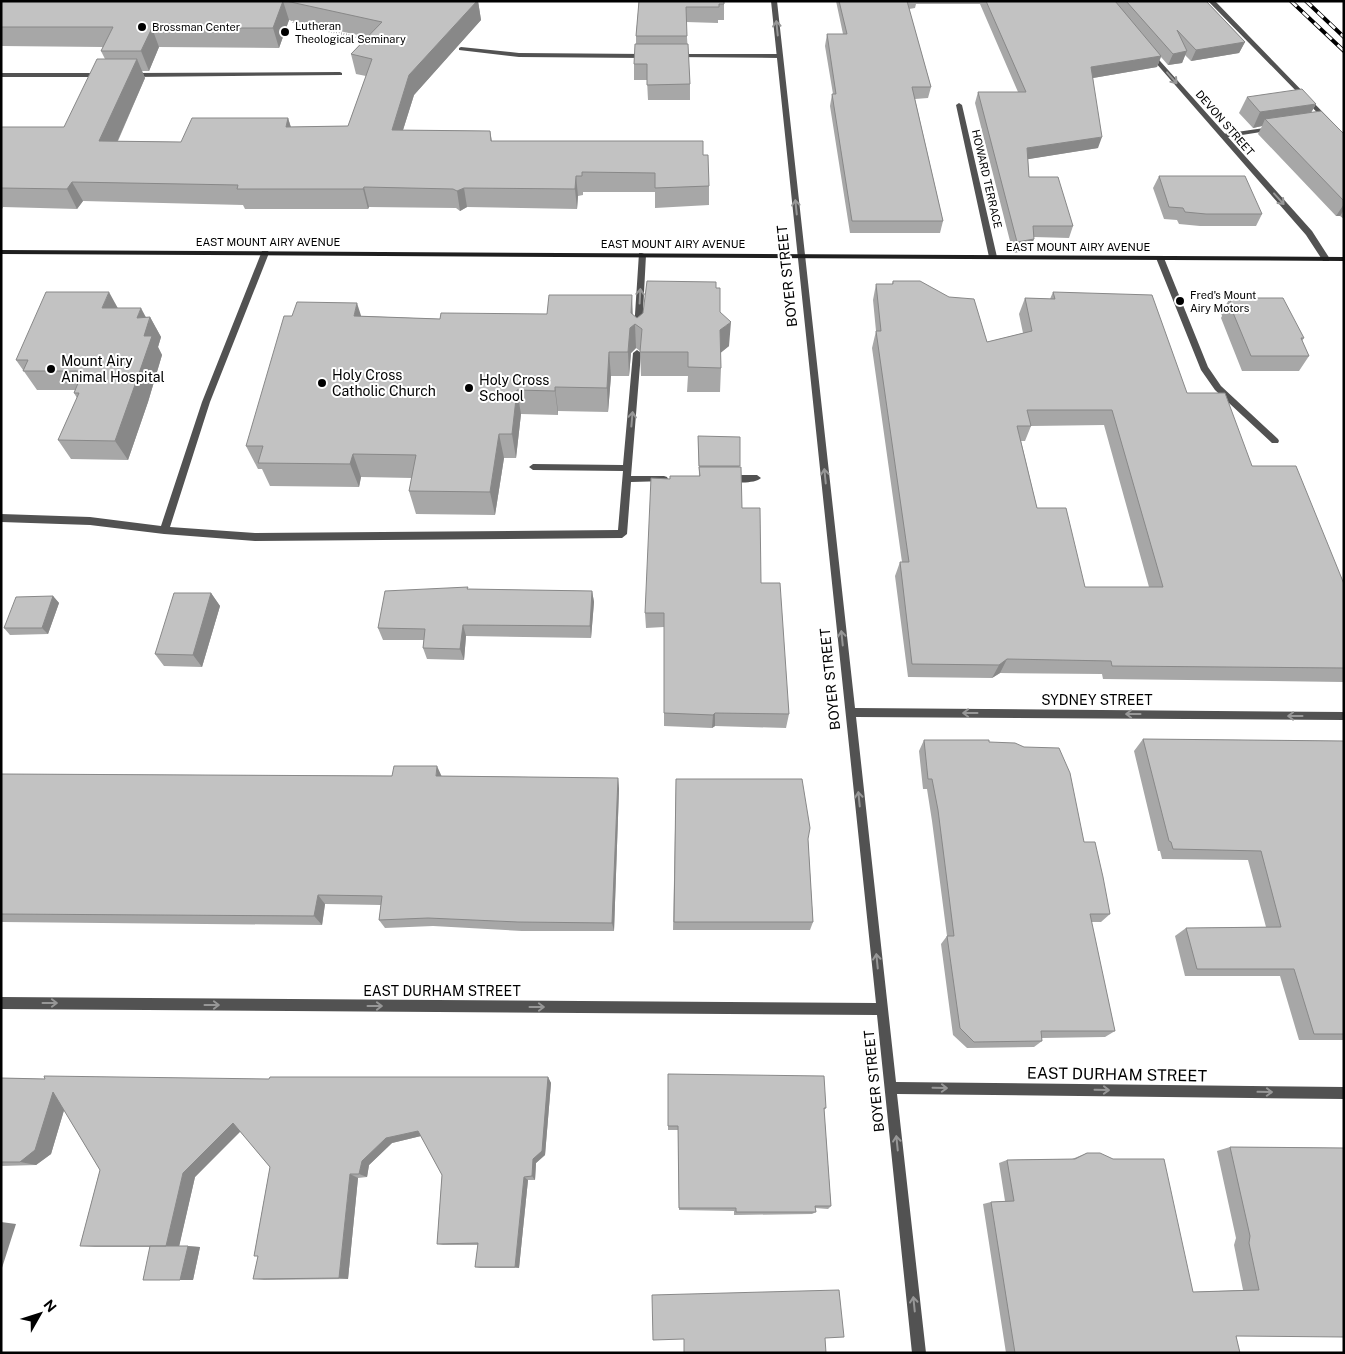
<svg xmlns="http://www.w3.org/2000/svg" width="1345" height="1354" viewBox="0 0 1345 1354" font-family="'Public Sans',sans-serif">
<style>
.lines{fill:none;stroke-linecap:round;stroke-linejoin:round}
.path{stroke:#747474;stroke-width:2.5;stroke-dasharray:0.5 2;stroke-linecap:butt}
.service{fill:#525252;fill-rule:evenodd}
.minor{fill:#525252;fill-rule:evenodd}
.secondary{fill:#1f1f1f;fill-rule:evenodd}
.rail-casing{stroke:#000;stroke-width:4}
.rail{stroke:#fff;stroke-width:2.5;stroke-dasharray:8;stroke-linecap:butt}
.wall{fill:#a7a7a7;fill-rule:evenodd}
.shaded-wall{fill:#888}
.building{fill:#c2c2c2;stroke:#888;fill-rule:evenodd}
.oneway{stroke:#979797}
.poi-dot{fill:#000;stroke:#fff;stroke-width:2}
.labels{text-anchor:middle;stroke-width:4;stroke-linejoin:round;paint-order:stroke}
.far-poi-label{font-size:11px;fill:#000;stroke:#fff;text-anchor:start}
.far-street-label{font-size:11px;fill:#000;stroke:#fff}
.street-label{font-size:14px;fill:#000;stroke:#fff}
.poi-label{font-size:14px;fill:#000;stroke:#fff;text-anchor:start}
.near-street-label{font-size:16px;fill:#000;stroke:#fff}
</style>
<rect width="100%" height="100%" fill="#fff"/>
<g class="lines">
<path class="path" d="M290 18 295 24 358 37 363 33"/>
<path class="service" d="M1208 1H1215L1344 134V140Z
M461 47 519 53 646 54 649 56 646 58 519 57 459 50V48Z
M676 54H780L783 56 780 58 674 57 673 56Z
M340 72 342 73V75L132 77 129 75 132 73Z
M1 73H103L106 75 103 77H1Z
M1271 127 1273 128V130L1223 138 1220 136 1223 134Z
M262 251H268L269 253 210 402 170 527 255 533 618 530 623 471 533 470 529 467 533 464 623 465 633 353 637 350 641 353 631 476H664L667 477 668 479 667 481 631 482 627 534 622 538 255 541 164 534 90 525 1 522V514L90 517 161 526 202 402Z
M639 253H642L646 255 642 330 638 333 634 330Z
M1157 256H1163L1164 258 1208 367 1221 386 1278 439 1279 441 1278 443H1272L1215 390 1201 370 1156 258Z
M728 475H757L761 478C755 484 730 484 724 478Z"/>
<path class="minor" d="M771 1H777L855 708 1344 712V720L856 717 896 1082 1344 1087V1099L897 1094 926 1353H912L877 1015 1 1009V997L876 1003Z
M1148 52H1152L1312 231 1330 259 1329 261H1323L1306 235 1148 54Z
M959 103 962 105 997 257 993 259 989 257 956 105Z"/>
<path class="secondary" d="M1 250 1344 257V261L1 254Z"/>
<defs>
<path id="rail" d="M1291 1 1344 51
M1306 1 1344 37"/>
</defs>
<use href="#rail" class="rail-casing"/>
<use href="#rail" class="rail"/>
</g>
<path class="wall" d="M1 1H478L481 20 414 95 403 130 490 131 492 141 703 155 709 186V205L655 208V192H583V195L578 196 577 209 467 207 460 211 456 208 369 207 368 209H245L243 205 83 201 77 209 3 207 1 211V127H64L105 59 101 51 103 47 1 46ZM289 20 367 37 351 54 356 74 366 76 348 126 291 127 288 118 181 142 118 141 145 78 142 71H149L159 47 279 48Z
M639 1 724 4V20H718V23L686 22 690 84V100H648L647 80H634V64L636 44V36Z
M836 1H1206L1245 42 1239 53 1191 61 1185 55 1182 63 1168 65 1161 57 1157 67 1093 78 1098 148 1028 159 1029 177 1073 226 1069 238 1034 237 1030 250 1013 253 975 103 978 92H1018L980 4H916L915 8 909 9 931 87 928 98 915 99 943 221 940 233H850L830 106 832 94H833L825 46 827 34H843Z
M1247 97 1316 104 1311 113 1344 134V219L1340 216H1336L1258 134 1262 126 1253 128 1239 113Z
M1159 176 1262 214 1256 226H1200L1179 224 1177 220 1164 219 1153 188Z
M893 281 987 342 1023 333 1019 314 1025 298 1050 299 1053 292 1187 393 1252 466 1344 584V682L1103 679 1102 674 1000 673 992 678 908 677 895 576 900 562H902L872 348 876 331 873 300 876 284H892ZM1104 425 1149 587H1085L1037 508 1021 441H1025L1031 426Z
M716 288 720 312 729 346 720 353 721 368 720 392H687L688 376H641L640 351 636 348 631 353 629 376H611L608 412 558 411V415L521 414 516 458H504L495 515 416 514 409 491 412 478 361 477 359 487 270 486 262 469H258L246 446 362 316 440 319 633 315 637 318Z
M1230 298 1304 338 1302 341 1309 356 1299 371H1242L1221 318 1222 316 1221 313Z
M118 308 146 317H150L161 337 158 347 162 355 148 402 128 460 71 459 58 440 77 398 74 393 75 390H37L16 360Z
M698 436 740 467 742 508 761 583 789 714 786 728 715 726 712 728 664 726V627L646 628 645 613 670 479 699 476Z
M468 589 592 591 594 602 591 638 466 636 464 660 427 659 423 648 424 640H383L378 628Z
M211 593 220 606 202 667 164 666 155 654Z
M53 596 59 603 48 634 10 635 4 628Z
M1143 739 1344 741V1040H1299L1280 976H1185L1175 936 1186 928 1266 927 1248 860 1162 859 1160 851H1158L1134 751Z
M924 740 989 742 1084 842 1110 914 1101 922H1091L1115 1031 1105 1037 1042 1038V1041L1034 1047 967 1048 953 1035 941 944 947 936 932 821 927 789H923L919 751Z
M1 774 441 776 618 778 619 789 614 931H522L433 926 385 928 379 920 381 905 325 904 322 925 1 922Z
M676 779 808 839 813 922 810 930H673Z
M668 1074 826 1108 824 1110 831 1206 828 1209 815 1208 816 1212 812 1214 734 1215V1211L679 1210 678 1130H668Z
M548 1077 551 1083 545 1155 536 1163 535 1180H528L519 1268H480L475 1267 478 1245H443L437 1244 442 1175 421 1136 392 1143 369 1165 367 1177 358 1178 348 1279 264 1280 253 1279 258 1256H254L270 1167 240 1131 195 1177 179 1246 200 1247 193 1280H143L150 1247H95L80 1246 100 1170 64 1110 51 1154 36 1165 1 1166V1078L45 1079H269Z
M1230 1147 1344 1148 1236 1336 1240 1353H1006L983 1204 991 1202 1005 1201 999 1163 1007 1160 1072 1159 1087 1153 1193 1292 1243 1290 1234 1245 1236 1238 1217 1151Z"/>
<path class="shaded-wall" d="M283 1 289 20 279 48 273 28Z
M477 1H478L481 20 414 95 397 149 392 130 409 75Z
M152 28 159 47 149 71 141 51Z
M1245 42 1239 53 1191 61 1196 50Z
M1187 51 1182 63 1168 65 1173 54Z
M1161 56 1157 67 1087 79 1091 67Z
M137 59 145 78 109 160 99 141Z
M1316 104 1307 119H1265L1262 126 1253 128 1260 112Z
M288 118 294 138 286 127Z
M1102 137 1098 148 1023 160 1027 148Z
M576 176 578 196 577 209 575 189Z
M72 182 83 201 77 209 67 189Z
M364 187 369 207 368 209 363 189Z
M464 188 467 207 460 211 457 191Z
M1344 204V210L1340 216H1336Z
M1034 239 1030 250 1013 253 1017 242Z
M109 292 120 312 102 308Z
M632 295 633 320 635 324 636 348 631 353 629 376 628 352Z
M357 303 365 328 354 316Z
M141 308 149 323 150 317 161 337 158 347 162 355 148 402 128 460 115 441 144 336 137 318Z
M731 322 729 346 718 355 720 330Z
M609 352 611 376 608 412 607 388Z
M555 387 558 411V415L555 391Z
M517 390 521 414 516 458 512 434Z
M499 434 504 458 495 515 490 492Z
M353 454 361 477 359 487 350 464Z
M592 591 594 602 591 638 590 626Z
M211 593 220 606 202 667 193 655Z
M53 596 59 603 48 634 42 628Z
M463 625 466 636 464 660 460 649Z
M1007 659 1000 673 992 678 999 665Z
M715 713V726L712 728 713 715Z
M437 766 442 777 436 776Z
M618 778 619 789 614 931 612 923Z
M318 895 325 904 322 925 314 916Z
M548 1077 551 1083 545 1155 536 1163 535 1180 532 1176 533 1159Z
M53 1092 68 1097 51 1154 36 1165 20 1162Z
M233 1123 244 1128 195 1177 179 1247 166 1246 183 1173Z
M418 1131 425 1135 392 1143 369 1165 367 1177 359 1174 362 1161 386 1138Z
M350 1174 358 1178 348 1279 339 1278Z
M524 1177 528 1180 519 1268 515 1267Z
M1 1222 16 1224 1 1271Z
M188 1246 200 1247 193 1280H180Z"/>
<path class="building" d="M1 1H283L273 28H152L141 51H101L113 27H1Z
M286 1H477L409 75 392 130 490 131 491 141H703V155H708L709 186 655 188V173L582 172V176H576L575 189 464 188 457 191 453 189 364 187 363 189H237L238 185 72 182 67 189 1 188V127H64L97 59H137L99 141 181 142 192 118H288L286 127 348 126 372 59 351 54 382 22Z
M639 1H724V4H719V7H686L687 36H636Z
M839 1H907L931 87H912L943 221H852L832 94H836L827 34H847Z
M986 1H1115L1161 56 1091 67 1102 137 1027 148 1029 177H1058L1073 226H1033L1034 239 1017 242 978 92H1026Z
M1126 1H1206L1245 42 1196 50 1177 30 1187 51 1173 54Z
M635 44H688L690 84 647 85V64H634Z
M1302 89 1316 104 1260 112 1247 97Z
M1321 111 1344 134V201L1265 119Z
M1159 176H1245L1262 214H1206L1185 212 1183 208 1169 207Z
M647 281 716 282V288H720V312L731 322 720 330 721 368 688 367V352H640L642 329 635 324 630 328 628 352H609L607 388 555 387V391L517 390 512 434H499L490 492 409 491 416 455 353 454 350 464 258 463 263 446H246L284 316H292L297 302 357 303 354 316 440 319 441 313 547 314 549 295H632L631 313 637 318 643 313Z
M893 281H920L949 297 974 299 987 342 1032 331 1025 298 1055 299 1053 292 1152 295 1187 393H1225L1252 466H1296L1344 584V668L1112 666 1111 661 1007 659 999 665 912 664 900 562H909L876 331H881L876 284H893ZM1027 410H1112L1163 587H1085L1066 508H1037L1017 426H1031Z
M46 292H109L102 308H141L137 318 150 317 144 336H152L136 382 115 441 58 440 79 393H74L83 371H23L28 360H16Z
M1230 298H1283L1304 338H1301L1309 356H1251L1229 303H1231Z
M698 436 740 437V466H699Z
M699 467H741L742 508H760L761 583H780L789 714 715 713 713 715 664 713V613H645L651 478 670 479V476H700Z
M468 587 467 589 592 591 590 626 463 625 460 649 423 648 425 629 378 628 385 591Z
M174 593H211L193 655 155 654Z
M53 596 42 628H4L16 597Z
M1143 739 1344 741V1034H1314L1294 969H1197L1186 928 1281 927 1261 851 1173 849 1171 842 1169 841Z
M924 740H989V742L1015 743 1024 747 1059 748 1070 773 1084 842H1095L1103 877 1110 914H1090L1115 1031H1041L1042 1041 974 1042 960 1028 947 936H954L938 810 932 779H928Z
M394 766H437L436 776 618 778 612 923 518 922 428 918 379 920 382 896 318 895 314 916 1 914V774L392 776Z
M676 779H802L810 828 808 839 813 922H674Z
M668 1074 824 1076 826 1108H824L831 1206H815L816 1212H736V1208H679L678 1126H668Z
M44 1076 269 1079 270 1077H548L542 1151 533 1159 532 1176 524 1177 515 1267H475L478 1243 437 1244 442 1175 418 1131 386 1138 362 1161 359 1174H350L339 1278 253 1279 258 1256H254L270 1167 233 1123 183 1173 166 1246H80L100 1170 53 1092 35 1150 20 1162H1V1078L45 1079Z
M1230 1147 1344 1148V1337L1236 1336 1240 1353H1015L991 1202 1014 1201 1007 1160 1075 1159 1087 1153H1100L1113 1159H1164L1193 1292 1259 1290 1249 1243 1250 1236Z
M150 1246H188L180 1280H143Z
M839 1290 844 1337 825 1338 826 1353H684V1339L653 1340 652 1295Z"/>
<defs><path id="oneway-shaft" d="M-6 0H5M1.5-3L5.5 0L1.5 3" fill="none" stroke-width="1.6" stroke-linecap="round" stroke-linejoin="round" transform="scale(1.25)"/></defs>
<g class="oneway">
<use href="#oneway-shaft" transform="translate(777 28) rotate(-96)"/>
<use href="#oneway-shaft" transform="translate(1172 78) rotate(49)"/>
<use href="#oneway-shaft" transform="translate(1279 199) rotate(48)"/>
<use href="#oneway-shaft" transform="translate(796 207) rotate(-96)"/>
<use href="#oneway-shaft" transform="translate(640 296) rotate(-87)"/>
<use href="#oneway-shaft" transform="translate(632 419) rotate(-85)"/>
<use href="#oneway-shaft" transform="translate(825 476) rotate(-96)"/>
<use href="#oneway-shaft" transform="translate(842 638) rotate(-96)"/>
<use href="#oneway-shaft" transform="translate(970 713) rotate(-180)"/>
<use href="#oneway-shaft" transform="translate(1133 714) rotate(-180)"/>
<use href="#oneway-shaft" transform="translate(1295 716) rotate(-180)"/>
<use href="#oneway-shaft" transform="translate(859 799) rotate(-96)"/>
<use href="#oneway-shaft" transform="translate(877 961) rotate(-96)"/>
<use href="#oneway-shaft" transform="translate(50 1003)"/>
<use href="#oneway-shaft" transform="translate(212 1005)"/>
<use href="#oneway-shaft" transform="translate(375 1006)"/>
<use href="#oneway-shaft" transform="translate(537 1007)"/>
<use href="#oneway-shaft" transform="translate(940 1088) rotate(1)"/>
<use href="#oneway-shaft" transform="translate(1102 1090) rotate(1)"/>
<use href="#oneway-shaft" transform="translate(1265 1092) rotate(1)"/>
<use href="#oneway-shaft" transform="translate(897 1143) rotate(-96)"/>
<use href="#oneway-shaft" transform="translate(914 1304) rotate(-96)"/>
</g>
<g class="poi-dot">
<circle cx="142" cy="27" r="5"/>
<circle cx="285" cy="32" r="5"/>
<circle cx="1180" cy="301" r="5"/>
<circle cx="51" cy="369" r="5"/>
<circle cx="322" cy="383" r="5"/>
<circle cx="469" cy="388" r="5"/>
</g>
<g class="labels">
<g class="far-poi-label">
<text x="295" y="30">Lutheran<tspan x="295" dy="13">Theological Seminary</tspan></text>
<text x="152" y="31">Brossman Center</text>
<text x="1190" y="299">Fred's Mount<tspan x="1190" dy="13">Airy Motors</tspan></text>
</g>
<g class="far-street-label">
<text transform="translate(1225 123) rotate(49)" y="4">DEVON STREET</text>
<text transform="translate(987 179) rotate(77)" y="4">HOWARD TERRACE</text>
<text x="268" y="246">EAST MOUNT AIRY AVENUE</text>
<text x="673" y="248">EAST MOUNT AIRY AVENUE</text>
<text x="1078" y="251">EAST MOUNT AIRY AVENUE</text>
</g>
<g class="street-label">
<text transform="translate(787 276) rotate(-96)" y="5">BOYER STREET</text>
<text transform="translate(830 679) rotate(-96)" y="5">BOYER STREET</text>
<text x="1097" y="705">SYDNEY STREET</text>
<text x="442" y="996">EAST DURHAM STREET</text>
<text transform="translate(874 1081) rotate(-96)" y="5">BOYER STREET</text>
</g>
<g class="poi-label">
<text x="61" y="366">Mount Airy<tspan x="61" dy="16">Animal Hospital</tspan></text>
<text x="332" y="380">Holy Cross<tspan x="332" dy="16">Catholic Church</tspan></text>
<text x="479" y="385">Holy Cross<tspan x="479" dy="16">School</tspan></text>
</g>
<g class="near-street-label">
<text transform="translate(1117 1074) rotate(1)" y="6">EAST DURHAM STREET</text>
</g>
</g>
<rect width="1345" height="1354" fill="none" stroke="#000000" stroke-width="5"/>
<g transform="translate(40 1314) rotate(51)" stroke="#ffffff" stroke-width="4" paint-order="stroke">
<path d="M0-4L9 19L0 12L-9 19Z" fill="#000000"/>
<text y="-8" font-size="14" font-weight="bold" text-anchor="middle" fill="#000000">N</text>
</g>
</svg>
